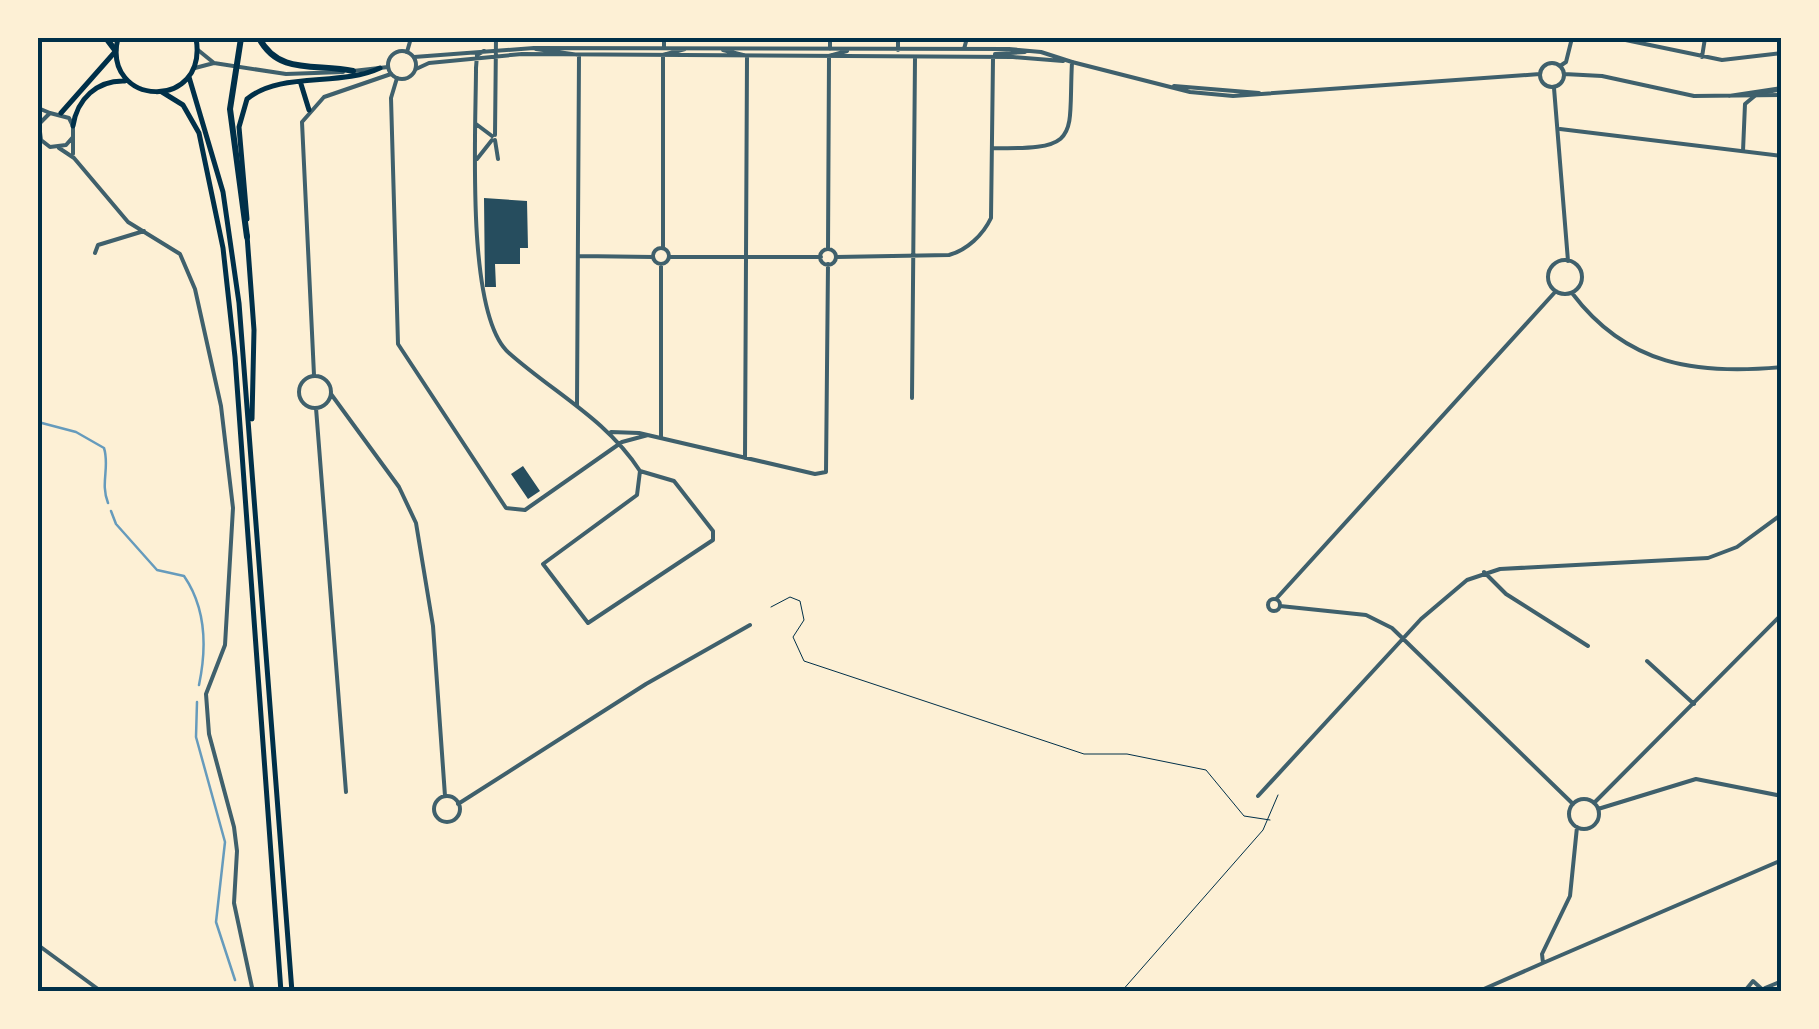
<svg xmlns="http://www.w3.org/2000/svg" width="1819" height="1029" viewBox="0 0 1819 1029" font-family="'Sofia Sans Condensed',sans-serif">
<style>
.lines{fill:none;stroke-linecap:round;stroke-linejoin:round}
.stream{stroke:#669bbc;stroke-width:2.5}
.building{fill:#264d5e}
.path{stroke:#003049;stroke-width:1}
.pedestrian{stroke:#3f606c;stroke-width:2.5}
.minor{stroke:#3f606c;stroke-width:4}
.tertiary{stroke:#3f606c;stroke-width:4}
.trunk{stroke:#003049;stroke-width:5}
.motorway{stroke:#003049;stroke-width:6}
.neatline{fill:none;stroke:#003049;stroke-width:4}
</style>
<rect width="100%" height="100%" fill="#fdf0d5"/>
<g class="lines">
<path class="stream" d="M38 422 76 432 104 448C110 467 100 483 108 503
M111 511 116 524 157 570 184 576C206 608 207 647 199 685
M197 702 196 737 225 842 216 922 235 980"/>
</g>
<path class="building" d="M484 198 527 201 528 248H520V264H495L496 287H485Z
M523 466 540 491 528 499 511 474Z"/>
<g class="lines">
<path class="path" d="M771 607 790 597 800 601 804 620 793 637 804 661 1084 754H1127L1206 770 1244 816 1270 820
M1121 992 1263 830 1278 795"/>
<path class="pedestrian" d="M1779 51 1781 38"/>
<path class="minor" d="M664 38V48
M830 38V49
M1616 38 1722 60 1782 53
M536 49 579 55
M964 49 967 38
M723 50 747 56
M898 50V38
M484 51 477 55 476 68C476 129 465 315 509 353 554 393 606 419 640 471L637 495 543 564 588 623 713 540V531L674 481 640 471
M407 52 411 38
M995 54 1025 52
M663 55V248
M663 55 685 49
M829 56 847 51
M414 57 534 48 1009 49 1041 52 1072 62
M1702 57 1705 38
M1560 66 1566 62 1572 38
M416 69 429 63 522 54 1013 57 1063 61
M397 78 391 98 398 344 506 508 525 510 622 442 648 435
M1554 88 1568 261
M38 108 50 113
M476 124 492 136
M495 135 496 38
M495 140 498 159
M59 148 74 158 128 222 180 254 195 289 221 406 233 508 225 645 206 694 209 734 234 827 237 851 234 903 253 992
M993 148C1083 150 1068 137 1072 62
M1743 151 1745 104 1757 94 1782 89
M73 154V126L69 118 50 113 39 124 41 140 50 147 66 145 73 137
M477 159 492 140
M653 256a8 8 0 1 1 16 0a8 8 0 1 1-16 0Z
M828 249 829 56
M820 257a8 8 0 1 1 16 0a8 8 0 1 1-16 0Z
M95 253 98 245 144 231
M579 256 653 257
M670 257H821
M836 257 949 255C967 250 983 235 991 218L993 59
M1548 277a17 17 0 1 1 34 0a17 17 0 1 1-34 0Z
M1572 293C1627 366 1697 375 1782 367
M314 375 302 122 324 97 391 74
M299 392a16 16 0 1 1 32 0a16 16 0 1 1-32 0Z
M331 394 399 487 416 523 433 626 445 796
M912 398 915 58
M577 405 579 55
M316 408 346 792
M611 432 639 433 815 474 826 472 828 264
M661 438V264
M745 458 747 57
M1484 572 1506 594 1588 646
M1268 605a6 6 0 1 1 12 0a6 6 0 1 1-12 0Z
M1276 599 1556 291
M1280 606 1366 615 1392 628 1573 804
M1647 661 1694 704
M1258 796 1421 619 1467 580 1500 569 1708 558 1737 547 1782 514
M434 809a13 13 0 1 1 26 0a13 13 0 1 1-26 0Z
M1569 814a15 15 0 1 1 30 0a15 15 0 1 1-30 0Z
M1594 803 1782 614
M458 804 646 684 750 625
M1598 809 1696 779 1782 796
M38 945 102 992
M1543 963 1782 860
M1765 988 1782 981
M1477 992 1543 963 1542 954 1570 896 1577 827
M1744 992 1753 981 1765 992"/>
<path class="tertiary" d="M198 50 214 63
M388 65a14 14 0 1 1 28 0a14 14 0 1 1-28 0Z
M1072 62 1190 92 1233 96 1540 74
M1540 75a12 12 0 1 1 24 0a12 12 0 1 1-24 0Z
M195 68 214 63 286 74 343 72
M353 71 388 67
M1564 74 1602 76 1694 96 1782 95
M1174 86 1259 93
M1729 96 1782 88
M1560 129 1782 156"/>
<path class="trunk" d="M118 38C101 107 209 112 196 38
M189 77 223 192 239 303 292 992
M301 84 309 110
M162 92 183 105 199 133 223 248 235 357 281 992
M61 113 114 53
M73 126C77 99 97 80 125 81
M247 219 239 127 247 99C281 71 340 87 380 68
M247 235 254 330 252 419"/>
<path class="motorway" d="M106 38 115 50
M241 38 230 109 247 237
M259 38C279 76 317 63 353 71"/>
</g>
<rect width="1819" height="1029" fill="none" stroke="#fdf0d5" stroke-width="80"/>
<rect x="40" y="40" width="1739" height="949" class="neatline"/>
</svg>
